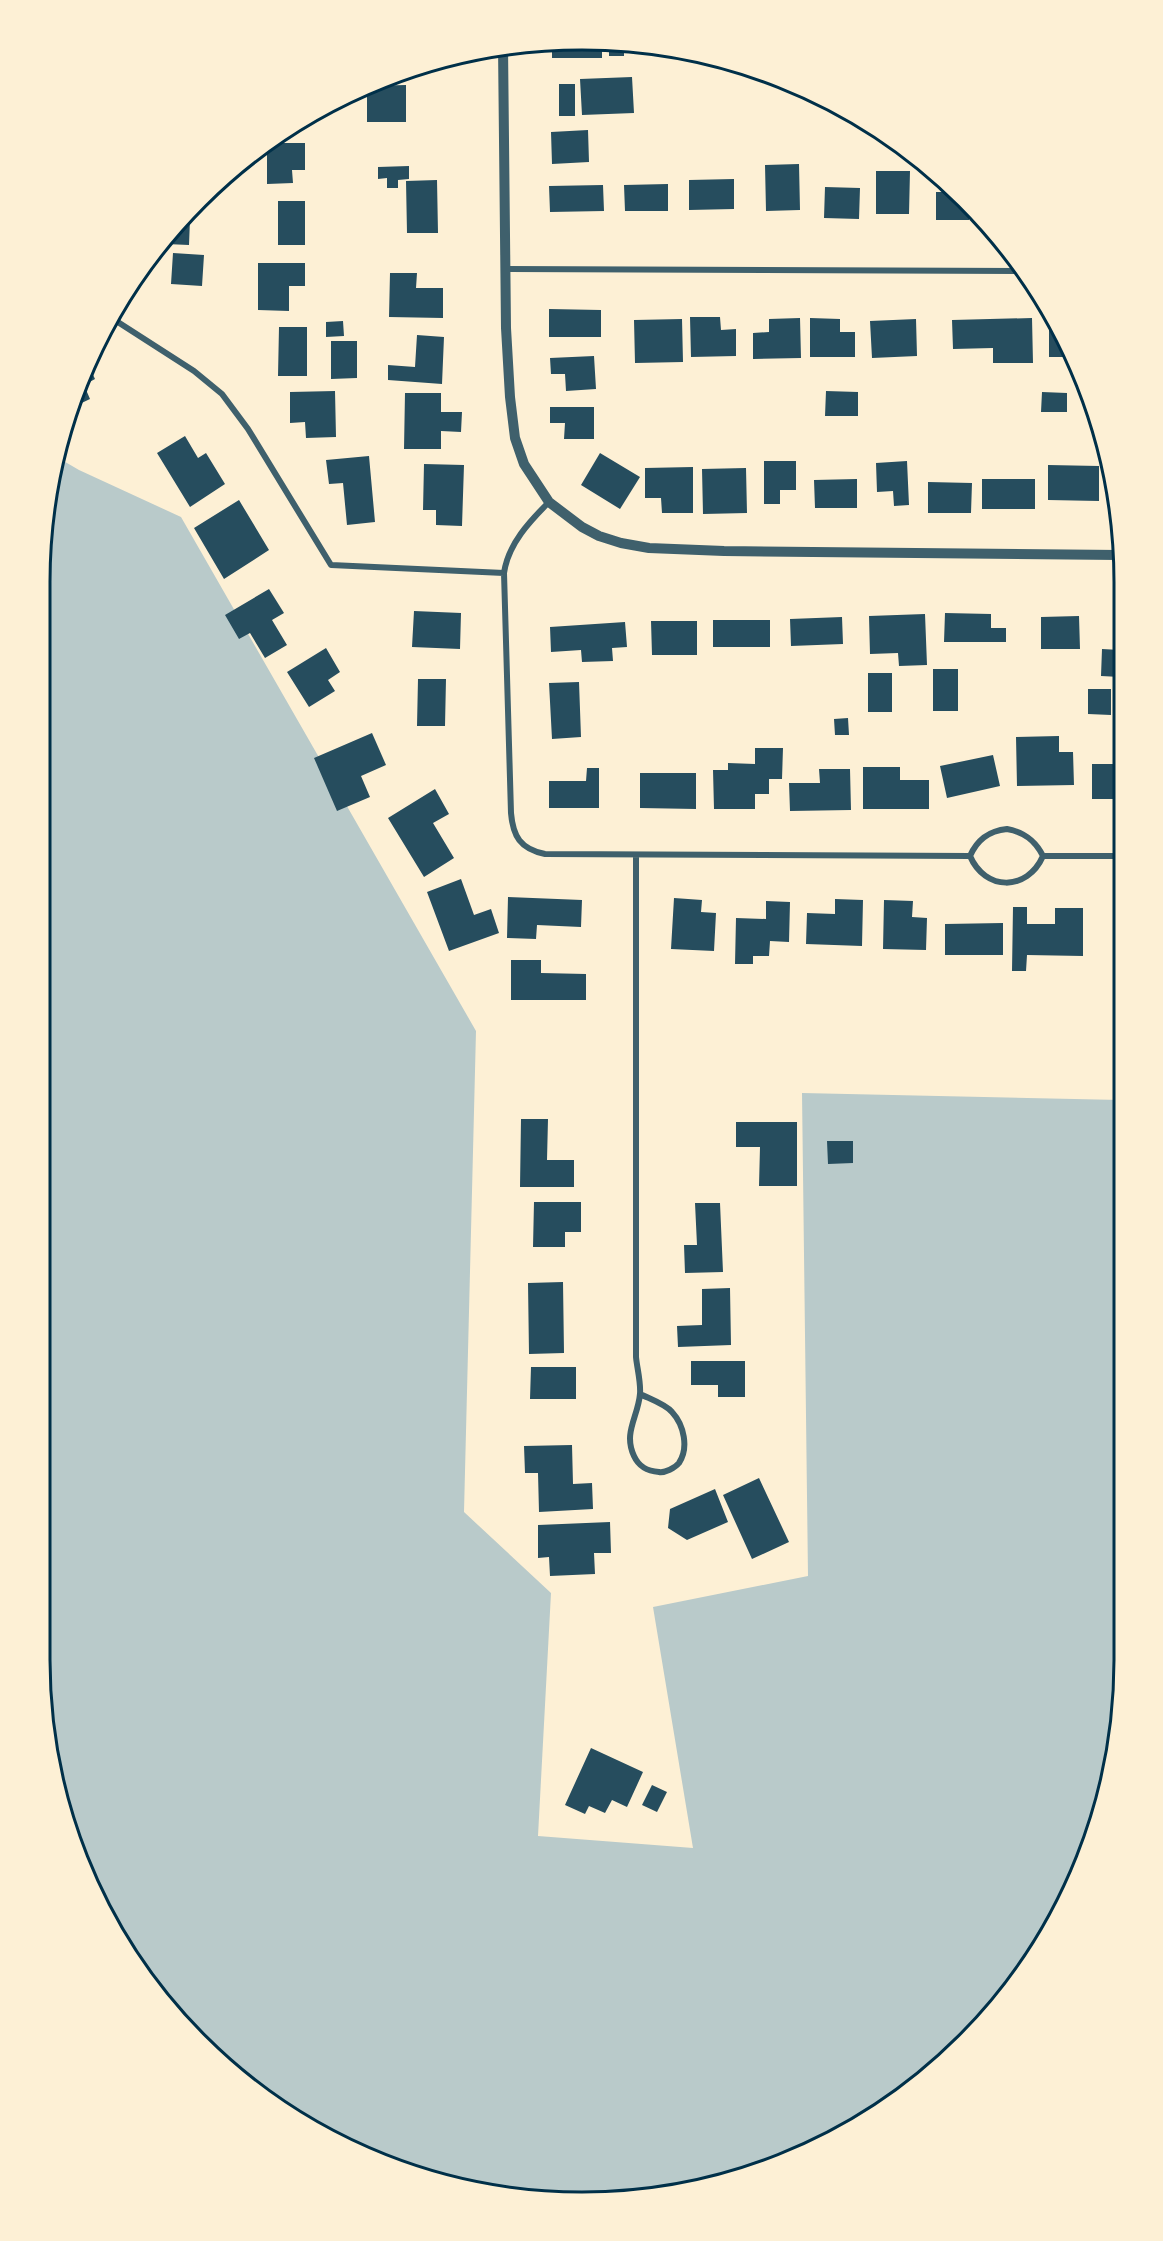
<svg xmlns="http://www.w3.org/2000/svg" width="1163" height="2241" viewBox="0 0 1163 2241" font-family="Montserrat,sans-serif">
<style>
.green{fill:#b9caca}
.building{fill:#264d5e}
.lines{fill:none;stroke-linecap:round;stroke-linejoin:round}
.minor{stroke:#3f606c;stroke-width:6}
.tertiary{stroke:#3f606c;stroke-width:10}
.rim{fill:none;stroke:#003049;stroke-width:3}
</style>
<rect width="100%" height="100%" fill="#fdf0d5"/>
<path class="green" d="M55 456 79 470 181 517 476 1031 464 1512 551 1593 538 1836 693 1848 653 1607 808 1576 802 1093 1121 1100 1123 1695 1105 1800 1068 1900 965 2043 821 2146 652 2197 546 2201 441 2184 280 2111 151 1990 68 1834 39 1659 40 546Z"/>
<path class="building" d="M609 40 624 41V56H609Z
M602 41V58H552V42Z
M632 77 634 113 582 115 580 79Z
M559 84H575V116H559Z
M406 85V122H367V86Z
M588 130 589 162 552 164 551 132Z
M267 143H305V170H292L293 183 267 184Z
M799 164 800 210 766 211 765 165Z
M409 166V179L398 180V188H387V178L378 179V167Z
M876 171H910L909 214H876Z
M734 179V209L689 210V180Z
M437 180 438 233H407L406 181Z
M668 184V211H625L624 185Z
M603 185 604 211 550 212 549 186Z
M825 187 860 188 859 219 824 218Z
M936 192H955L969 208V220H936Z
M278 201H305V245H278Z
M182 218 190 219 189 245 166 244V235Z
M173 253 204 255 202 286 171 284Z
M258 263H305V286H289V311L258 310Z
M390 273H417L416 288H443V318L389 317Z
M549 309 601 310V337H549Z
M690 317H720L721 330 736 329V356L691 357Z
M800 318 801 358 753 359V333L769 332V319Z
M810 318 840 319V332H855V357H810Z
M1032 318 1033 363H993V348L953 349 952 320Z
M682 319 683 362 635 363 634 320Z
M916 319 917 356 872 358 870 321Z
M1049 319H1054L1073 357H1049Z
M343 321 344 336 326 337V322Z
M279 327H307V376H278Z
M417 335 444 337 442 384 388 380V365L415 367Z
M331 341H357V378L331 379Z
M594 356 596 389 566 391 565 374H551L550 358Z
M87 362 95 379 84 385 90 399 69 409Z
M335 391 336 437 306 438 305 422 290 423V392Z
M826 391 858 392V416H825Z
M1042 392 1067 393V412H1041Z
M405 393H441V412H462L461 432 441 431V449H404Z
M550 407H594V439H564L565 423H550Z
M185 436 198 458 206 453 225 484 190 507 157 453Z
M600 453 640 477 620 509 581 485Z
M369 456 375 522 347 525 343 483 329 484 326 460Z
M764 461H796V490H780V504H764Z
M907 461 909 505 894 506 893 491 877 492 876 463Z
M424 464 464 465 462 526 436 525V510H423Z
M1048 465 1099 466V501L1048 500Z
M693 467V513H662L661 498H645V468Z
M746 468 747 513 703 514 702 469Z
M857 479V508H815L814 480Z
M982 479H1035V509H982Z
M928 482 972 483 971 513H928Z
M239 500 269 550 224 579 194 528Z
M269 589 284 613 272 620 287 645 265 658 250 633 239 639 225 615Z
M414 611 461 613 460 649 412 647Z
M945 613 991 614V628H1006V642H944Z
M925 614 927 665 899 666 898 653 870 654 869 616Z
M1079 616 1080 649H1041V617Z
M842 617 843 644 791 646 790 619Z
M713 620H770V647H713Z
M651 621H697V655H652Z
M625 622 627 647 612 648 613 661 582 662 581 650 551 652 550 627Z
M326 648 340 672 328 680 335 691 309 707 287 672Z
M1102 649 1120 650V677L1101 676Z
M933 669H958V711H933Z
M868 673H892V712H868Z
M418 679H446L445 726H417Z
M579 682 581 737 552 739 549 683Z
M1088 689H1111V715L1088 714Z
M848 718 849 735H835L834 719Z
M372 733 386 765 361 776 370 797 337 811 314 758Z
M1059 736V752H1073L1074 785 1017 786 1016 737Z
M755 748H783L782 779H769V794H755V809H714L713 770H728V763L755 764Z
M993 755 1000 786 947 798 940 766Z
M1092 764H1120V799H1092Z
M863 767H900V780H929V809H863Z
M587 768H599V808H549V781H586Z
M819 769H850L851 810 790 811 789 783H820Z
M640 773H696V809L640 808Z
M435 789 449 814 433 823 454 858 424 877 388 818Z
M461 879 474 915 491 909 499 933 449 951 427 892Z
M508 897 582 900 581 927 537 925 536 939 507 938Z
M674 898 702 900 701 912 716 913 714 951 671 949Z
M835 899 863 900 862 946 806 944 807 913 835 914Z
M884 900 913 901 912 917 927 918 926 950 883 949Z
M766 901 790 902 789 942 770 941 769 956H753V964H735L736 918 766 919Z
M1013 907H1027V924H1055V908H1083V956L1027 955 1026 971H1012Z
M1003 923V955H945V924Z
M511 960H541V973L586 974V1000H511Z
M521 1119H548L547 1160H574V1187H520Z
M736 1122H797V1186H759L760 1147H736Z
M827 1141H853V1163L828 1164Z
M534 1202H581V1232H565V1247H533Z
M695 1203H720L723 1272 685 1273 684 1245H697Z
M563 1282 564 1353 529 1354 528 1283Z
M730 1288 731 1345 678 1347 677 1326 702 1325V1289Z
M691 1361H745V1397H718V1385H691Z
M531 1367H576V1399H530Z
M572 1445 573 1484 592 1483 593 1509 539 1512 538 1473H525L524 1446Z
M759 1478 789 1542 752 1559 723 1495Z
M715 1489 728 1522 687 1540 668 1528 670 1509Z
M610 1522 611 1553H594L595 1574 550 1576 549 1557 538 1558V1525Z
M591 1748 643 1772 627 1807 612 1800 605 1813 589 1806 585 1814 565 1805Z
M652 1785 667 1792 657 1812 642 1805Z"/>
<g class="lines">
<path class="minor" d="M506 269 1024 271
M110 317 194 371 222 394 248 429 331 565 504 573
M549 502C530 521 508 544 504 573L511 813C513 836 520 849 545 854L970 856
M1007 829C1024 832 1035 840 1043 856 1027 892 985 891 970 856 977 840 988 831 1007 829Z
M636 855V1357C637 1368 641 1382 640 1394 638 1417 623 1433 634 1456 639 1467 647 1471 659 1472 665 1473 675 1468 679 1463 689 1448 684 1425 672 1412 665 1404 650 1399 640 1394
M1043 856H1120"/>
<path class="tertiary" d="M503 46 506 328 510 397 515 438 524 464 549 502 582 527 599 536 621 543 649 548 724 551 1119 555"/>
</g>
<path d="M0 0H1163V2241H0ZM582 50H582A532 532 0 0 1 1114 582V1660A532 532 0 0 1 582 2192H582A532 532 0 0 1 50 1660V582A532 532 0 0 1 582 50Z" fill="#fdf0d5" fill-rule="evenodd"/>
<path class="rim" d="M582 50H582A532 532 0 0 1 1114 582V1660A532 532 0 0 1 582 2192H582A532 532 0 0 1 50 1660V582A532 532 0 0 1 582 50Z"/>
</svg>
